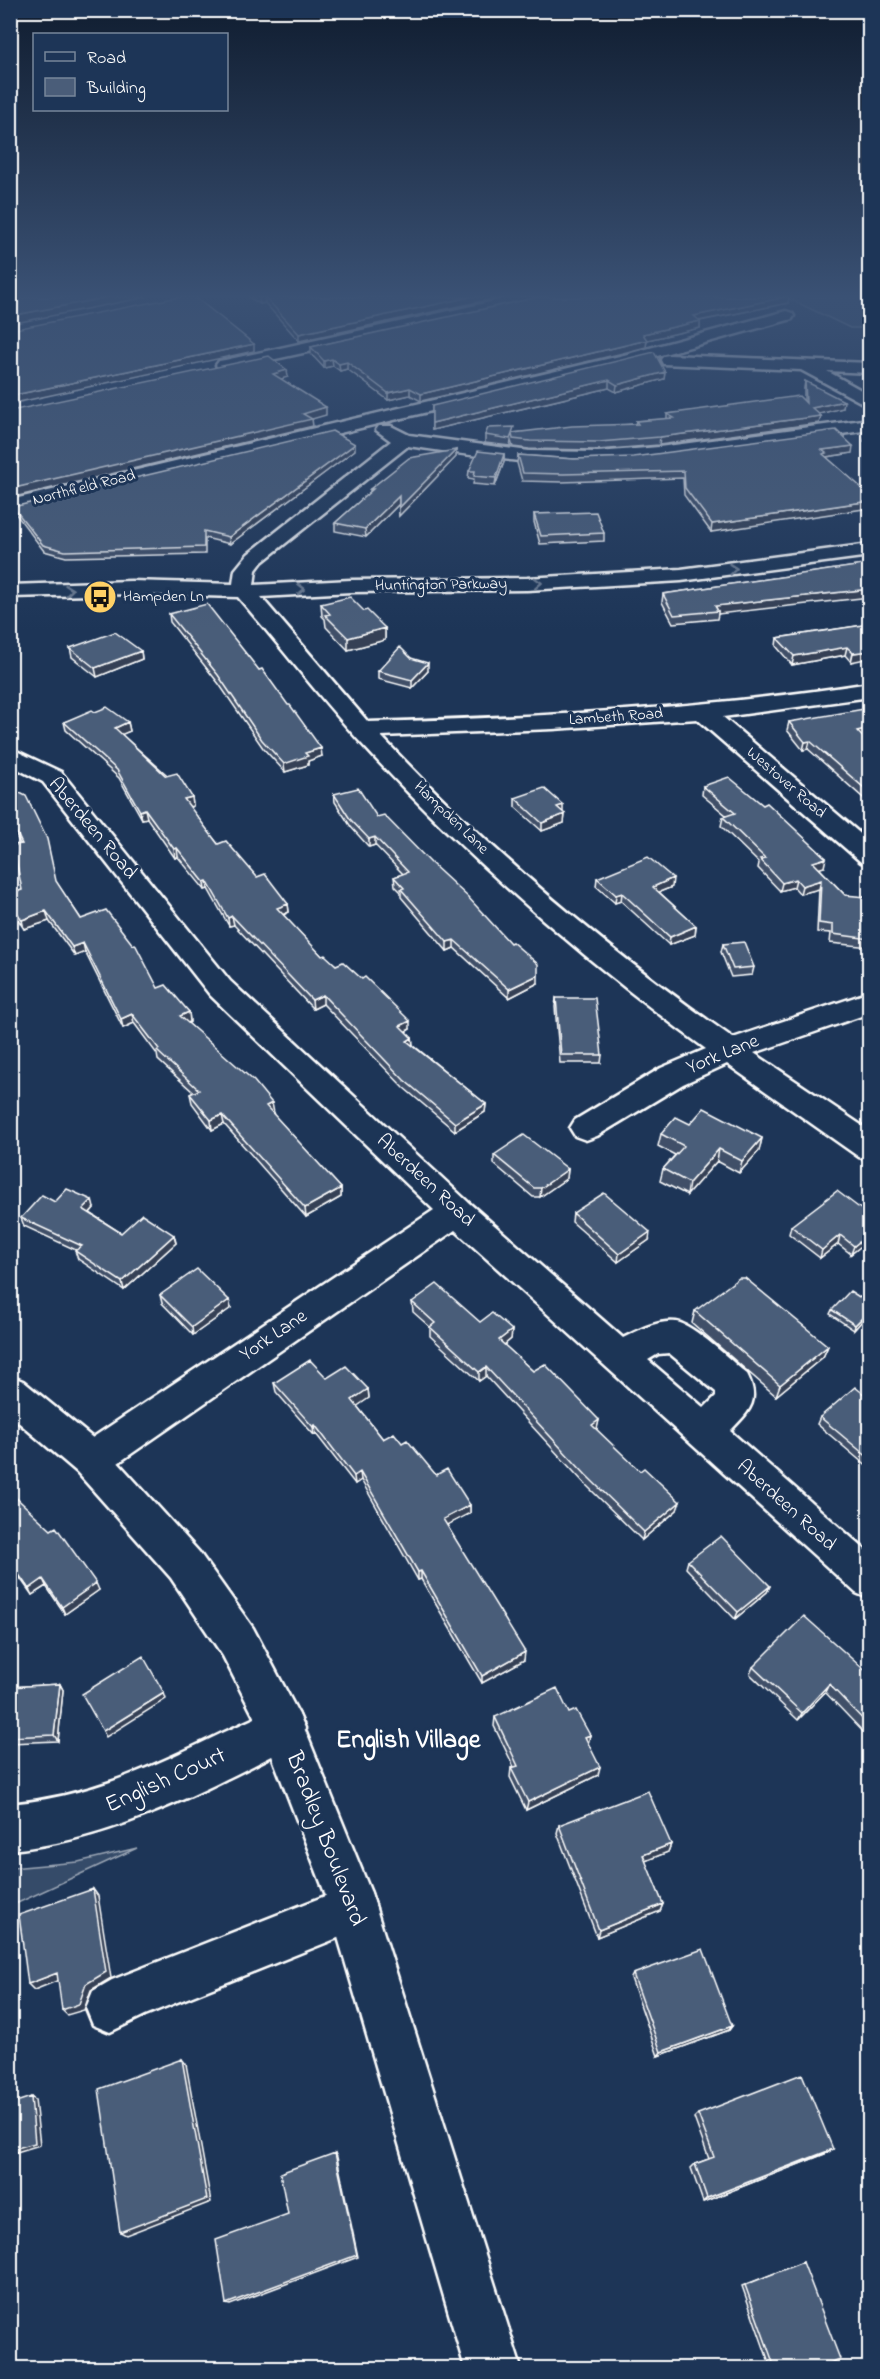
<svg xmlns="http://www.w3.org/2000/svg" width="880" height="2379" viewBox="0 0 880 2379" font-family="'Indie Flower',sans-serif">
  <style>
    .green { fill: #364b69; stroke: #9aa5b4; stroke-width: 1.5 }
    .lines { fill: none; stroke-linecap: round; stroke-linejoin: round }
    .minor-casing { stroke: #fff; stroke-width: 5 }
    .major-casing { stroke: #fff; stroke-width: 5 }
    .minor { fill: #1d3557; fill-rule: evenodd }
    .major { fill: #1d3557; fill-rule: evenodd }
    .wall { fill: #405068; stroke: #fff; stroke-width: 1.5 }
    .shaded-wall { fill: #344155; stroke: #fff; stroke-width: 1.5 }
    .building { fill: #4a5d79; stroke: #fff; stroke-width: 1.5 }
    .oneway { stroke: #6c7c92 }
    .labels { text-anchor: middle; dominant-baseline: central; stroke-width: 6; stroke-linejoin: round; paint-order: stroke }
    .far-street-label { font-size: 16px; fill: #fff; stroke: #1d3557 }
    .far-poi-label { font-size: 16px; fill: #fff; stroke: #1d3557; text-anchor: start }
    .street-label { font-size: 20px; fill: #fff; stroke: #1d3557 }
    .near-street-label { font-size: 24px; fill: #fff; stroke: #1d3557 }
    .near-neighbourhood-label { font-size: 26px; font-weight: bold; fill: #fff; stroke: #1d3557 }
  </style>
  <rect width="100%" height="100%" fill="#1d3557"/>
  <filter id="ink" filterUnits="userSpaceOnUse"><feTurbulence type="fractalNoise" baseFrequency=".0167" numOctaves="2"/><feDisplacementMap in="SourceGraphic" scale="12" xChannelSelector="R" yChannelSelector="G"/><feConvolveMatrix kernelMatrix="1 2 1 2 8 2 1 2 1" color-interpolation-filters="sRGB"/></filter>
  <g filter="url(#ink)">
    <!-- green -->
    <path class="green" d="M786 297H869V328H850Z
      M137 1848 11 1906V1868L78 1862Z"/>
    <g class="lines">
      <!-- minor casing -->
      <g class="minor-casing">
        <path id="minor" d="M513 297H545L537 302 225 370 219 369 216 365 219 361 225 360Z
          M786 311 792 313 794 316 792 319 628 364 10 512V500L624 355Z
          M669 355 870 363V373L827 371 870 395V407L801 370 663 364 661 360 663 356Z
          M870 419V430C780 442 688 460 598 464 534 466 471 455 408 446L262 562 256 570 254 585 351 580 527 578 681 569 870 544V556L681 581 527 590 351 592 261 597 368 722C536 717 703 709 870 683V697L723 717 870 842V864L861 862 697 719 553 729 381 736C487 849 606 949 733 1038L870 992V1013L754 1053 870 1131V1160L859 1157 727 1064 683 1084 597 1136 586 1140 575 1136 570 1128 575 1120 661 1068 706 1049C586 962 475 865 374 757 326 706 284 650 238 597L131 594 10 597V585L131 581 233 584 235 570 248 554 391 441 376 430 379 426H391L409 435 529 451 598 452 659 447Z
          M10 748 61 772 230 981 469 1203 623 1338C639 1330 658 1320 676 1322 693 1324 732 1362 747 1374 761 1402 749 1411 730 1431L870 1554V1599L856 1593 455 1230 105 1472 91 1477 77 1472 72 1460 77 1448 434 1210 210 995 43 782 10 765ZM669 1353 716 1392V1396L704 1408 648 1360 658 1354Z
          M283 1706 298 1713 305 1728 298 1743C206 1789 115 1840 10 1850V1804C119 1794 186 1746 283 1706Z
          M353 1885 370 1891 376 1908 370 1925 145 2015 110 2032 93 2025 86 2008 93 1991 112 1980Z"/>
      </g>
      <!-- major casing -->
      <g class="major-casing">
        <path id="major" d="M10 1376 23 1381 105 1448 199 1552 253 1628 298 1713 371 1893 521 2368H465L325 1893 266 1740 223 1656 171 1578 77 1472 10 1415Z"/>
      </g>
      <!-- minor -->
      <use href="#minor" class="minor"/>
      <!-- major -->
      <use href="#major" class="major"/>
    </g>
    <!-- wall -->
    <path class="wall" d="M248 297H501L299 341 265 303 260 304Z
      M789 297 788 303 700 321V328L647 340 646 347 421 401 410 395 388 400 347 369 340 371 333 366 324 368 311 354V347L538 298Z
      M665 372 664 379 616 392 609 388 432 430V406Z
      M805 381 843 408 818 414 821 416 819 423 659 445 598 450 529 449 513 447 511 441 510 446 485 443V435L635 424 636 421 667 419V414L804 402V388Z
      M870 426V444L864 441 866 433Z
      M355 450 230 544 205 538V554L66 557 44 551 15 513 13 507Z
      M456 450V457L399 516V504L366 537 335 531V523L370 492V489Z
      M852 453 826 457 711 532 684 495 683 478 562 482 522 481 517 463 518 455 574 459Z
      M504 454V462L495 486 473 484 474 479 468 478 469 471Z
      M534 514 604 533V541L540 544 534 522Z
      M870 564 718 614 717 619 673 623 662 602 663 594Z
      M321 604 364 611 385 628V640L348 650 326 627 325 619 322 616Z
      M169 614 322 756 308 761V765L285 772 263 748 219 684 170 622Z
      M870 624 851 662 845 655 792 665 776 646 777 638Z
      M70 648 141 651 142 659 97 677 72 657Z
      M411 658 428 671 412 688 378 679V671Z
      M95 712 128 722 130 731 121 734 192 797 193 806 189 807 218 844 288 904 289 912 283 915 322 956 336 965 410 1029 406 1032 412 1038 413 1045 486 1104 485 1112 455 1131 404 1088 323 1004 313 1009 234 925 229 926 208 889 205 890 178 857 175 858 147 818 142 819 119 778 66 730 64 722Z
      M870 714V736L863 738 870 745V804L808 749 803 750 787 730 789 722Z
      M703 786 824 867 819 868 845 895 866 905H870V947L830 943 831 933 817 932 819 889 800 894 794 887 780 891 758 868 759 863 721 826 723 817 727 816 702 795Z
      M10 788 56 882 81 919 158 988 189 1012 190 1022 188 1023 274 1113H272L341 1188V1197L306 1217 224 1124 212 1130 192 1103 190 1094 193 1092 158 1060 157 1054 134 1023 123 1028 85 952 75 956 49 921 24 929 10 907V894L22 890 20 844 10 823Z
      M334 794 377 817 538 983 509 998 454 948 447 951 401 897V892L395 886 394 877 403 874 375 845 369 847 351 827 335 802Z
      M515 798 565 814 564 823 542 831 515 807Z
      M597 878 672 887 659 892 696 926 695 935 669 945 621 901 615 903 596 886Z
      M723 944 754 967 752 975 731 977 721 952Z
      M556 998 602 1055 601 1063H560L555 1007Z
      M690 1124 762 1138 759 1151 739 1173 717 1161 687 1195 660 1181 663 1169 675 1155 658 1146 661 1134Z
      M494 1155 568 1169 567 1178 540 1197H533L494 1164Z
      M55 1202 94 1208 90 1213 121 1233 174 1235 176 1243 124 1290 78 1259 75 1251 76 1250 24 1226 21 1218Z
      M573 1213 649 1240 618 1262 572 1222Z
      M870 1216V1239L851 1254 838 1244 820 1258 789 1234 791 1226Z
      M160 1295 231 1308 193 1335 162 1303Z
      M412 1302 480 1322 512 1330 511 1339 504 1345 533 1371 599 1420 596 1430 677 1510 642 1540 585 1484 486 1376 479 1381 430 1336V1327L413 1312Z
      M870 1304V1312L854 1330 830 1314 832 1310Z
      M695 1311 828 1346 823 1357 776 1396 692 1323Z
      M327 1378 368 1389 369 1398 357 1406 383 1439 402 1443 436 1475 470 1505V1513L447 1525 524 1660 482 1683 421 1579 418 1580 361 1480 355 1484 316 1434 314 1435 276 1392 274 1383Z
      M870 1399V1469L817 1424 820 1417Z
      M10 1492 99 1590 65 1614 46 1586 32 1595 10 1564Z
      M688 1561 770 1586 767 1592 735 1619 686 1568Z
      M753 1667 870 1675V1739L825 1692 798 1720 750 1674Z
      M60 1684 63 1690 58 1741 10 1743V1687Z
      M569 1713 590 1735 588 1743 598 1775 526 1810 510 1777 511 1768 514 1767 494 1726 495 1717Z
      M559 1825 671 1844 668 1852 645 1861 663 1904 660 1911 597 1937 557 1833Z
      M633 1974 732 2026 729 2030 658 2056 631 1978Z
      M698 2114 833 2149 827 2153 703 2202 691 2168 695 2164 709 2159 694 2118Z
      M803 2262 818 2368H771L742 2286Z"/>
    <!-- shaded-wall -->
    <path class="shaded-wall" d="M110 297H147L10 324V316Z
      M264 297 265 303 260 304 259 298Z
      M470 297H501L299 341V334Z
      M786 297H789L788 303 693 322 694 316Z
      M700 321V328L643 341V334Z
      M647 340 646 347 623 353 421 401V394Z
      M254 344V351L10 404V396Z
      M332 359 333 366 324 368V361Z
      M347 362V369L340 371 339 364Z
      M287 370 288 377 274 381 273 374Z
      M665 372 664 379 616 392 617 385Z
      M609 380V388L432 430V423Z
      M410 388V395L388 400V393Z
      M844 401 843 408 811 416 812 408Z
      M326 407V415L312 419 313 426 10 498V489Z
      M821 416 819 423 659 445 660 437Z
      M355 444V450L230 544 229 537Z
      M853 446 852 453 826 457 825 461 822 450Z
      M456 450V457L399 516V508Z
      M504 454V462L495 486 496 478Z
      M399 496V504L366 537 365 529Z
      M870 501V508L711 532 712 524Z
      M870 589V597L718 614V611L715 606Z
      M385 628V640L348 650V638Z
      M847 647 845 655 792 665 794 656Z
      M141 651 142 659 97 677 95 668Z
      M870 651V658L851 662 853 653Z
      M428 663V671L412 688V680Z
      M128 722 130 731 116 737 115 728Z
      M870 728V736L855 739 857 731Z
      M810 741 808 749 803 750 805 742Z
      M321 748 322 756 308 761V765L285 772 284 764 305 753Z
      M192 797 193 806 185 808 184 799Z
      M563 805V813L557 807Z
      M145 809 147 818 142 819 140 811Z
      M565 814 564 823 542 831V823Z
      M375 837V845L369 847V839Z
      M177 848 178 857 175 858 174 849Z
      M826 858 824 867 811 871 813 862Z
      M673 878 672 887 652 895 653 887Z
      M796 879 794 887 780 891 782 883Z
      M821 880 819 889 800 894 802 886Z
      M207 881 208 889 205 890 204 882Z
      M622 893 621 901 615 903 616 895Z
      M288 904 289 912 277 917V908Z
      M46 911 49 921 24 929 22 920Z
      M232 916 234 925 229 926 228 918Z
      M696 926 695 935 669 945 670 937Z
      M454 940V948L447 951V942Z
      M83 943 85 952 75 956 72 947Z
      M538 975V983L509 998V989Z
      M323 995V1004L313 1009 312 1000Z
      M189 1012 190 1022 182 1025 180 1016Z
      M132 1014 134 1023 123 1028 121 1019Z
      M410 1021V1029L400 1034V1026Z
      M412 1038 413 1046 407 1041Z
      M272 1103 274 1113 267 1116 266 1106Z
      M486 1104 485 1112 455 1131V1123Z
      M222 1115 224 1124 212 1130 211 1120Z
      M762 1138 759 1151 739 1173 742 1161Z
      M719 1149 717 1161 687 1195 689 1183Z
      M568 1169 567 1178 540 1197 541 1188Z
      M341 1188V1197L306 1217 305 1208Z
      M92 1200 94 1208 86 1217 83 1209Z
      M650 1232 649 1240 618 1262 619 1254Z
      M870 1233V1239L851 1254 854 1246Z
      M174 1235 176 1243 124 1290 122 1282Z
      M840 1235 838 1244 820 1258 822 1250Z
      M229 1300 231 1308 193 1335 192 1327Z
      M870 1310V1312L854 1330 855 1325Z
      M512 1330 511 1339 498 1350 499 1340Z
      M828 1346 823 1357 776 1396 780 1385Z
      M486 1367V1376L479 1381V1372Z
      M368 1389 369 1398 353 1409 352 1400Z
      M599 1420 597 1429 590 1434 592 1425Z
      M315 1425 316 1434 314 1435 313 1427Z
      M360 1472 361 1480 355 1484 354 1476Z
      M680 1502 677 1510 642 1540 644 1532Z
      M470 1505V1513L443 1527V1519Z
      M421 1571V1579L418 1580V1572Z
      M43 1579 46 1586 32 1595 29 1589Z
      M96 1583 99 1590 65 1614 62 1607Z
      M770 1586 767 1592 735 1619 738 1612Z
      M525 1652 524 1660 482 1683V1676Z
      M60 1684 63 1690 58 1741 54 1735Z
      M829 1684 825 1692 798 1720 802 1713Z
      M164 1693 166 1699 106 1737 103 1731Z
      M590 1735 588 1744 585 1737Z
      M600 1767 598 1775 526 1810 528 1802Z
      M671 1844 668 1852 640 1863 643 1855Z
      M93 1889 98 1896 111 1978 91 1990 84 2010 67 2015 62 2010 86 1984Z
      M663 1904 660 1911 597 1937 599 1930Z
      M57 1973 62 1979 34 1990 28 1984Z
      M732 2026 729 2030 658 2056 661 2052Z
      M182 2059 186 2064 211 2202 126 2235 120 2232Z
      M31 2097 35 2100 40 2145 10 2154V2150Z
      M833 2149 827 2153 703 2202 707 2198Z
      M335 2153 337 2157 358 2257 230 2305 226 2304Z"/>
    <!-- building -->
    <path class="building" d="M30 297H110L10 316V301Z
      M179 297H195L254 344 10 396V330Z
      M265 297H470L299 334Z
      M538 297H786L694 316 700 321 643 334 647 340 421 394 410 388 388 393 347 362 339 364 332 359 324 361 311 347Z
      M654 352 665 372 617 385 609 380 432 423V406Z
      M269 356 287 370 273 374 326 407 303 414 312 419 10 489V411Z
      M805 381 844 401 812 408 821 416 660 437 599 442 530 441 513 439 512 434 510 439 485 435 488 428 514 427 512 433 572 426 638 424 636 421 674 418 667 414 799 396 806 403Z
      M870 426V435L866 433Z
      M836 430 853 446 822 450 826 453 823 454 870 495V501L712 524 685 488 684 471 563 474 523 473 518 455 574 459 633 457Z
      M332 431 355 444 229 537 204 531V547L65 551 43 545 13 507Z
      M456 450 399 508V496L365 529 335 523 373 489H370L409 458Z
      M478 451 504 454 496 478 474 476 475 471H469Z
      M596 512 604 533 541 536 534 514Z
      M870 564V589L715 606 718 611 674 615 663 594Z
      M350 597 364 611 367 610 385 628 348 638 325 615 330 614 321 604Z
      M207 604 259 670 262 669 288 705H290L321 748 305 753 308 756 284 764 262 740 218 675 169 614Z
      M870 624V651L853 653 847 647 794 656 777 638Z
      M115 632 141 651 95 668 70 648Z
      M400 647 411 658 428 663 412 680 378 671Z
      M107 707 128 722 115 728 166 776 177 773 192 797 184 799 218 844 226 841 257 877 265 874 288 904 277 908 322 956 325 955 336 965 343 962 362 979 365 977 410 1021 400 1026 412 1038 407 1041 486 1104 455 1123 404 1080 323 995 312 1000 232 916 228 918 207 881 204 882 177 848 174 849 145 809 140 811 117 770 64 722 92 710 95 712Z
      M864 709 870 714V728L857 731 870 745V793L810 741 805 742 789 722Z
      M729 777 763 805 767 803 826 858 813 862 845 895 866 897V905H870V939L833 934V925L819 923 821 880 802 886 796 879 782 883 760 859 765 858 723 817 735 813 703 786Z
      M10 788 26 796 47 839 56 881 81 919 106 910 133 945 135 944 158 988 166 985 189 1012 180 1016 254 1081 272 1103 266 1106 341 1188 305 1208 222 1115 211 1120 190 1094 199 1090 157 1051 159 1049 132 1014 121 1019 83 943 72 947 46 911 22 920 10 902V894L22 890 13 845 22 844 10 819Z
      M358 788 377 817 384 815 431 863 468 897 510 943 512 942 538 964V975L509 989 454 940 447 942 401 889 404 888 394 877 408 872 375 837 369 839 350 819 334 794Z
      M544 788 563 805 557 807 565 814 542 823 515 798Z
      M648 857 673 878 653 887 696 926 670 937 622 893 616 895 597 878Z
      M744 942 754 967 733 969 723 944Z
      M556 998H595L602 1055H561Z
      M704 1108 762 1138 742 1161 719 1149 689 1183 663 1169 684 1146 661 1134 676 1117 690 1124Z
      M524 1135 568 1169 541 1188H534L494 1155Z
      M67 1189 92 1200 83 1209 121 1233 142 1214 174 1235 122 1282 75 1251 82 1246 21 1218 42 1195 55 1202Z
      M837 1191 870 1216V1233L854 1246 840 1235 822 1250 791 1226Z
      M604 1193 650 1232 619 1254 573 1213Z
      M197 1269 229 1300 192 1327 160 1295Z
      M739 1278H745L828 1346 780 1385 695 1311Z
      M437 1284 480 1322 492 1313 512 1330 499 1340 533 1371 545 1364 599 1420 592 1425 640 1471 644 1468 680 1502 644 1532 586 1475 486 1367 479 1372 430 1327 435 1323 412 1302Z
      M850 1291 870 1304V1310L855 1325 832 1310Z
      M310 1360 327 1378 346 1366 368 1389 352 1400 383 1439 394 1433 402 1443 407 1440 436 1475 447 1469 470 1505 443 1519 525 1652 482 1676 421 1571 418 1572 360 1472 354 1476 315 1425 313 1427 274 1383Z
      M855 1387 870 1399V1459L820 1417Z
      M10 1492 51 1530 56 1527 96 1583 62 1607 43 1579 29 1589 10 1562Z
      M721 1536 770 1586 738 1612 688 1561Z
      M804 1616 870 1675V1727L829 1684 802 1713 753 1667Z
      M143 1656 164 1693 103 1731 82 1694Z
      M60 1684 54 1735 10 1737V1687Z
      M557 1688 569 1713 576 1710 590 1735 585 1737 600 1767 528 1802 511 1768 518 1766 495 1717Z
      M648 1791 671 1844 643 1855 663 1904 599 1930 559 1825Z
      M93 1889 106 1972 86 1984 79 2004 62 2010 57 1973 28 1984 19 1915Z
      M703 1949 732 2026 661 2052 633 1974Z
      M182 2059 207 2199 120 2232 99 2089Z
      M802 2074 833 2149 707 2198 695 2164 714 2157 698 2114Z
      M31 2097 35 2143 10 2150V2104Z
      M335 2153 357 2255 226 2304 216 2240 288 2214 280 2173Z
      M803 2262 840 2359 818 2368H775L745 2285Z"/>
    <!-- one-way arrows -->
    <defs><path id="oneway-chevron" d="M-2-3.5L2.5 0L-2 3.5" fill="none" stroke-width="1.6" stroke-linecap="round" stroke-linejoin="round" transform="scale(1.5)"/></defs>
    <g class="oneway">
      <use href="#oneway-chevron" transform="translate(733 569) rotate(-6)"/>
      <use href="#oneway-chevron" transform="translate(538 583) rotate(-2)"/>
      <use href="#oneway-chevron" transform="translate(301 589)"/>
      <use href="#oneway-chevron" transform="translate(69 590) rotate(-6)"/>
    </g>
  </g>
  <!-- sky -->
  <linearGradient id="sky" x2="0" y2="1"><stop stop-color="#101d30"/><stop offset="0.47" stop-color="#3a5174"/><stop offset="1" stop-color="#3a5174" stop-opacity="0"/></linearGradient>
  <rect width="880" height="630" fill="url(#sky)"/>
  <!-- icons -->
  <defs>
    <g id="bus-disc" transform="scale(1.725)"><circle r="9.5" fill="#ffd166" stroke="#1d3557"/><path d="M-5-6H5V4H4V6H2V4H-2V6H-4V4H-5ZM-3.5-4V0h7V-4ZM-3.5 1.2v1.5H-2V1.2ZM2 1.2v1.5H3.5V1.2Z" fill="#111"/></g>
  </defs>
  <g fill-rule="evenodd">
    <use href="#bus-disc" x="100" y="597"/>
  </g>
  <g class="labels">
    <!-- far-street labels -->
    <g class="far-street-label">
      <text transform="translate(84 488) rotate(-14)">Northfield Road</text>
      <text transform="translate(441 585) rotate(-1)">Huntington Parkway</text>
      <text transform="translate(616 717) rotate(-4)">Lambeth Road</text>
      <text transform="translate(786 783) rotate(41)">Westover Road</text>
      <text transform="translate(451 818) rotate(44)">Hampden Lane</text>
    </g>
    <!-- far-poi labels -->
    <g class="far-poi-label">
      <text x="123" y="597">Hampden Ln</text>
    </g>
    <!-- street labels -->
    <g class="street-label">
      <text transform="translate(92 829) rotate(50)">Aberdeen Road</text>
      <text transform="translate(723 1055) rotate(-22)">York Lane</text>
      <text transform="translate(425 1181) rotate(43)">Aberdeen Road</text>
      <text transform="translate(274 1336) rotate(-34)">York Lane</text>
      <text transform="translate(786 1506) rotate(42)">Aberdeen Road</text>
    </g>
    <!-- near-street labels -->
    <g class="near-street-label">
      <text transform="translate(166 1781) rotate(-24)">English Court</text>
      <text transform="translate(325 1839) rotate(69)">Bradley Boulevard</text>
    </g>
    <!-- near-neighbourhood labels -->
    <g class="near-neighbourhood-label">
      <text x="408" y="1741">English Village</text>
    </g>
  </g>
  <!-- margin -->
  <rect width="880" height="2379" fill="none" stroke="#1d3557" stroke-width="36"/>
  <rect x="18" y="18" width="844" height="2343" fill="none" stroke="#fff" stroke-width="2" filter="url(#ink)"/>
  <!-- legend -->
  <rect x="33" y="33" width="195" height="78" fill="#1d3557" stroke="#77869a" stroke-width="1.5"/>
  <rect x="45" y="52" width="30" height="9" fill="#1d3557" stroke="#77869a" stroke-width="1.5"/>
  <text x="87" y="63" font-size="18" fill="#ffffff">Road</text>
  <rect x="45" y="78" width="30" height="18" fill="#4a5d79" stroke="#77869a" stroke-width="1.5"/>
  <text x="87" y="93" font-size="18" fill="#ffffff">Building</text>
</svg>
